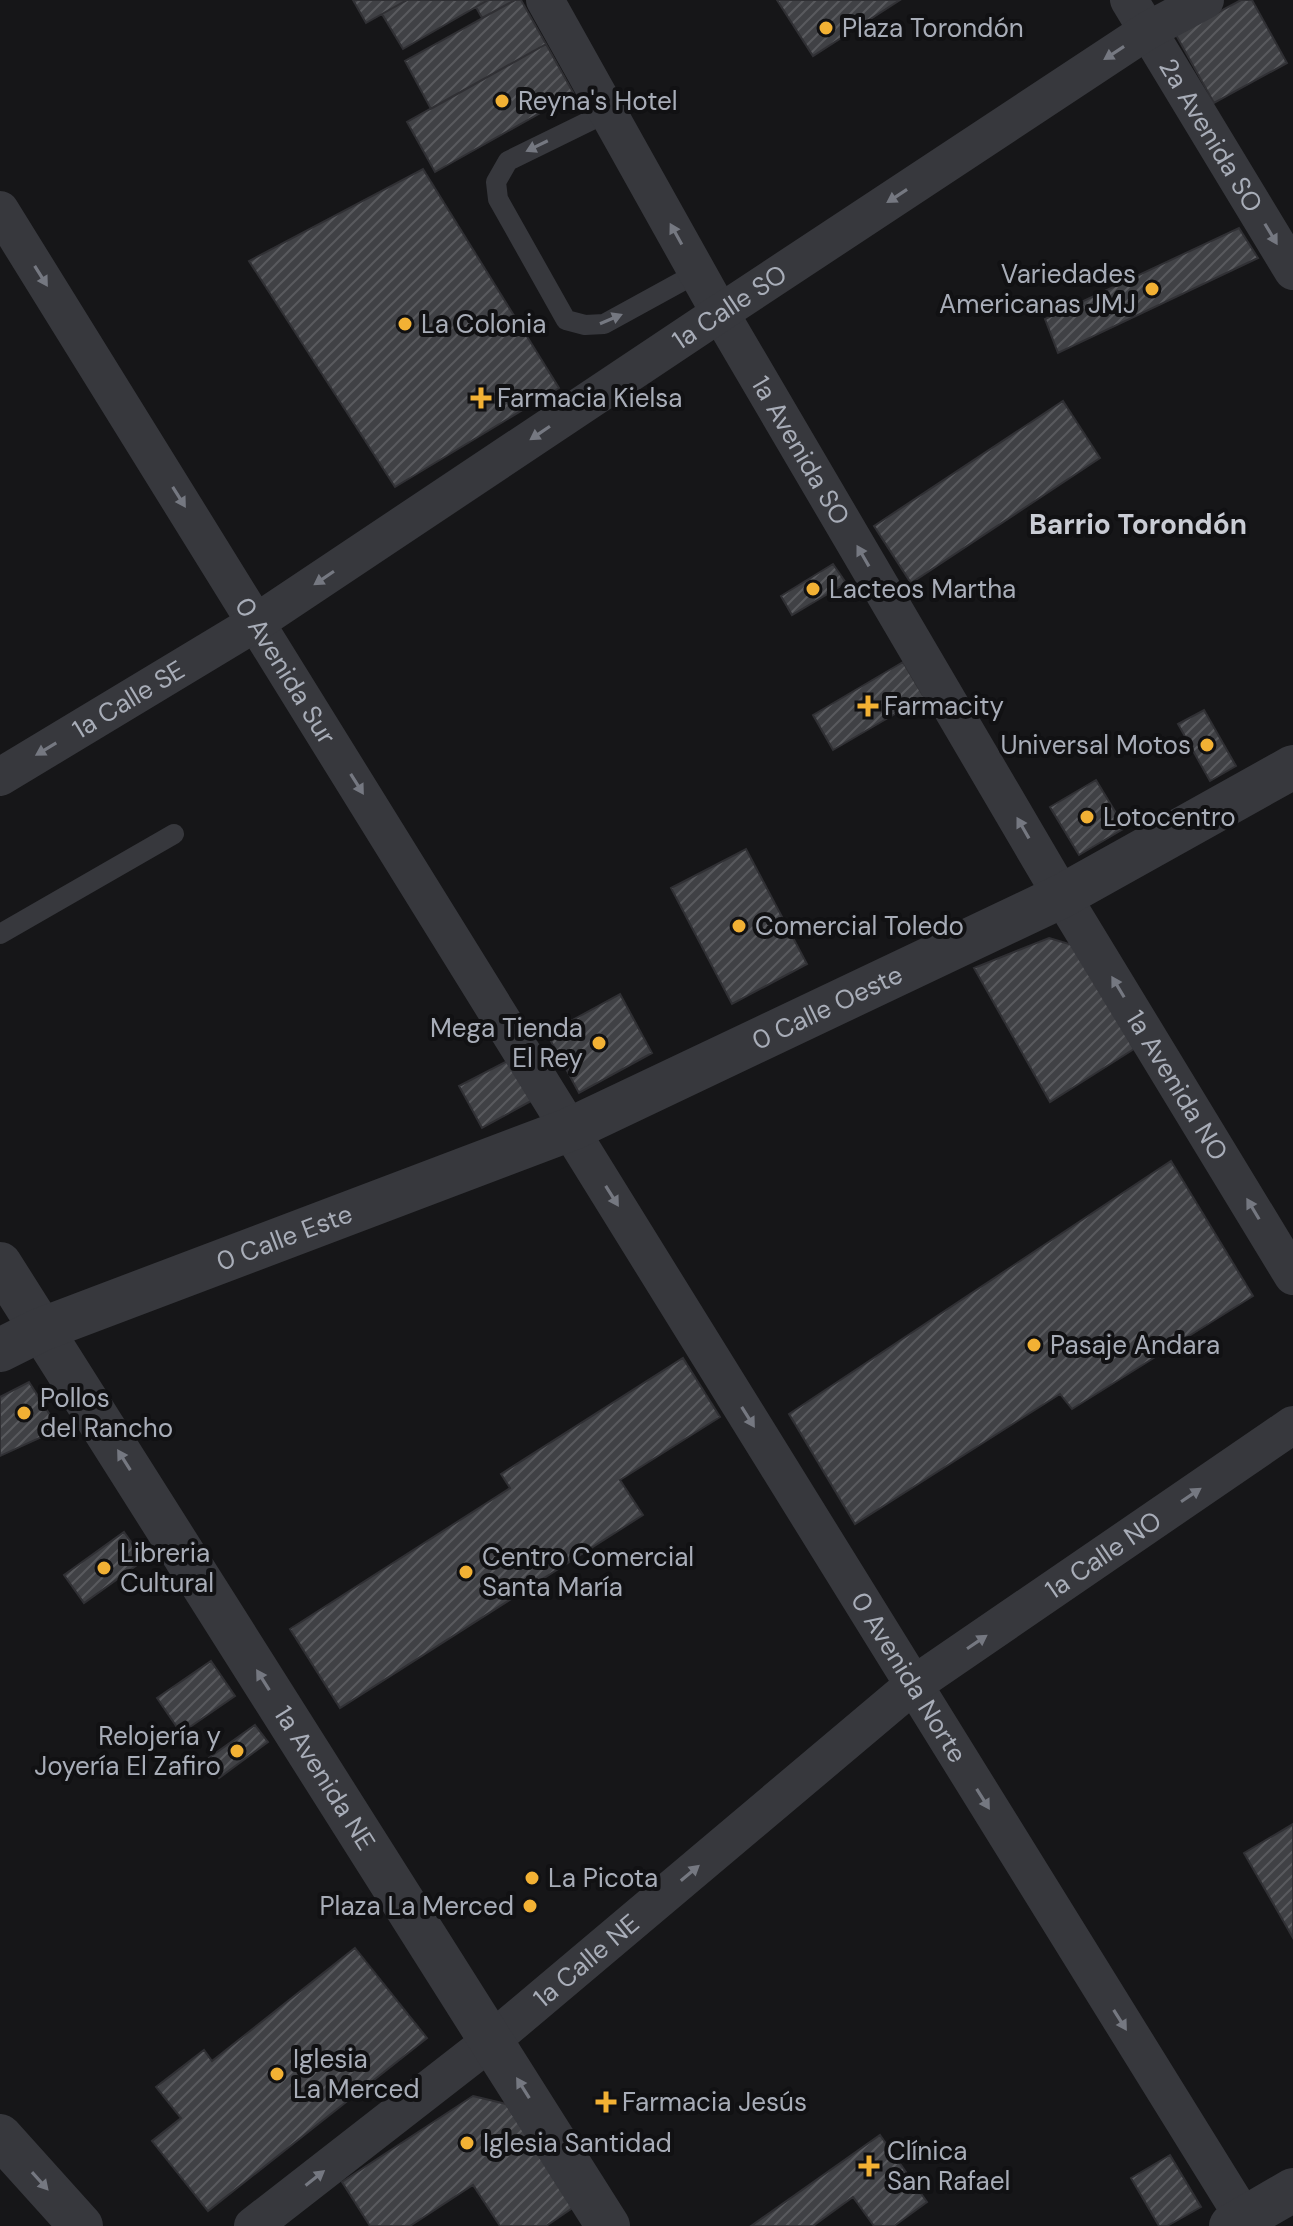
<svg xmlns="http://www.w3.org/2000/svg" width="1293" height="2226" viewBox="0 0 1293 2226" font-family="'DM Sans',sans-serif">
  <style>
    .building { fill: url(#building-hatch); stroke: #303034; stroke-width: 2 }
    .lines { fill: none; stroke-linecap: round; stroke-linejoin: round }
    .service { stroke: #37383d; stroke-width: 20 }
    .minor { stroke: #37383d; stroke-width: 38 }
    .tertiary { stroke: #37383d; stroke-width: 44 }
    .oneway { fill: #757881 }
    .poi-dot { fill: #f2b134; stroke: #111113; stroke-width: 3 }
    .labels { text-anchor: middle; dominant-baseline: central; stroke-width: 8; stroke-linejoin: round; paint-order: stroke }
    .poi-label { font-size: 26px; fill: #a8adb8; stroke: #111113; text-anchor: start }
    .street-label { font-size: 26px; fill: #a8adb8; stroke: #111113 }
    .neighbourhood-label { font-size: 28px; font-weight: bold; fill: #c9ccd4; stroke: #111113 }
  </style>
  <defs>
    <pattern id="building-hatch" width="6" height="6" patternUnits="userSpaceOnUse" patternTransform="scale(2)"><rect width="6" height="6" fill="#404145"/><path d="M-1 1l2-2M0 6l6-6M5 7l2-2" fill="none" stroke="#595a5e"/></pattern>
  </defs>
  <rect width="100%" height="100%" fill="#161618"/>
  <!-- building -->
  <path class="building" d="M353 0H407L366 23Z
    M407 0H488L403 49 382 14Z
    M488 0H515L482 18 476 7Z
    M515 0H521L546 44 431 109 405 61Z
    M777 0H900L813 56Z
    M1241 0H1252L1287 63 1214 103 1176 35Z
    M546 44 574 94 435 172 407 122Z
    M423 169 559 388 395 487 249 261Z
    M1239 228 1258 258 1058 353 1045 319Z
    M1063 401 1100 458 911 583 874 526Z
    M833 564 846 583 792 615 781 596Z
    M903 662 924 697 833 750 813 715Z
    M1204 710 1236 766 1210 781 1178 724Z
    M1096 780 1125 828 1079 855 1050 807Z
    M746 849 807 964 732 1004 671 888Z
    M1049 938 1076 946 1134 1049 1050 1102 974 968Z
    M620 994 652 1053 579 1093 547 1034Z
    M509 1060 531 1101 482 1128 459 1086Z
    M1171 1161 1253 1296 1072 1409 1060 1394 855 1524 789 1414Z
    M683 1358 720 1417 620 1480 643 1515 340 1708 290 1629 510 1488 501 1474Z
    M29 1382 59 1429 0 1456V1397Z
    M124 1532 144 1560 84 1603 64 1575Z
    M211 1661 235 1696 181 1733 157 1698Z
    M255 1725 268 1742 219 1778 206 1760Z
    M1293 1824V1938L1244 1853Z
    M355 1948 427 2038 208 2211 152 2141 181 2118 156 2087 204 2050 212 2061Z
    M473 2096 506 2104 574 2207 546 2226H500L473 2185 410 2226H370L342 2182Z
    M880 2135 927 2202 894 2226H874L853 2197 813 2226H751Z
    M1170 2155 1201 2207 1167 2226H1159L1131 2178Z"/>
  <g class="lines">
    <!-- service -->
    <path class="service" d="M608 112 508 161 496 182 498 199 566 320 585 325 604 324 697 273
      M0 934 174 834"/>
    <!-- minor -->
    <g class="minor">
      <path id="s1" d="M545 0 720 313 1062 896 1293 1276"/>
      <path id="s2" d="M1129 0 1293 271"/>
      <path id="s3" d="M0 210 1249 2226"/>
      <path id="s4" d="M0 777 257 622 720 313 1147 31 1205 0"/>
      <path id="s5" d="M253 2226 492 2040 912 1686 1293 1425"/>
    </g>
    <!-- tertiary -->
    <g class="tertiary">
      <path id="s6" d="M0 1264 608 2226"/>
      <path id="s7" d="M0 1350 40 1330 571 1129 1062 896 1293 767"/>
      <path d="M0 2136 81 2226"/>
      <path d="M1231 2226 1293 2190"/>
    </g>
  </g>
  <!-- one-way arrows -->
  <defs><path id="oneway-solid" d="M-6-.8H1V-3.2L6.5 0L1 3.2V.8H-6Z" transform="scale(2)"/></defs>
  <g class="oneway">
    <use href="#oneway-solid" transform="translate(1114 53) rotate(147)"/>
    <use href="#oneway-solid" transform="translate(537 146) rotate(154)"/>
    <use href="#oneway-solid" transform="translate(897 196) rotate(147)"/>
    <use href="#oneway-solid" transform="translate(676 234) rotate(-119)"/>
    <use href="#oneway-solid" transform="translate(1271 234) rotate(59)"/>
    <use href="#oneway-solid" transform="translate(41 276) rotate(58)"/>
    <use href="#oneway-solid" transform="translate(611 319) rotate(-23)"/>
    <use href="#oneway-solid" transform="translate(540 433) rotate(146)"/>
    <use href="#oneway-solid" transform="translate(179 497) rotate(58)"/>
    <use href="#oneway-solid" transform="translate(863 556) rotate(-120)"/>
    <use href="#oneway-solid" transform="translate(324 578) rotate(146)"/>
    <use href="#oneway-solid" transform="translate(46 749) rotate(149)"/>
    <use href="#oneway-solid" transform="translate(357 784) rotate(58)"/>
    <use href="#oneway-solid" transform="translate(1023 828) rotate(-120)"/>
    <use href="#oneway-solid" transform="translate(1118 987) rotate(-121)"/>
    <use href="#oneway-solid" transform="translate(612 1196) rotate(58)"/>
    <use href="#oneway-solid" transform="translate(1253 1209) rotate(-121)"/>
    <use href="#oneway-solid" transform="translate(748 1417) rotate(58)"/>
    <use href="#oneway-solid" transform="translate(124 1460) rotate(-122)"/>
    <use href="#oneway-solid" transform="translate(1191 1495) rotate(-34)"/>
    <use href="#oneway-solid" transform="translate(977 1642) rotate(-34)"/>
    <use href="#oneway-solid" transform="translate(263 1680) rotate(-122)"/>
    <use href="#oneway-solid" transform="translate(983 1799) rotate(58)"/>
    <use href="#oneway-solid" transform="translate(690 1873) rotate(-40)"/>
    <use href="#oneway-solid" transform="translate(1120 2020) rotate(58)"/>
    <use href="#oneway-solid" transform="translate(523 2088) rotate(-122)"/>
    <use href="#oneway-solid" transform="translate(315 2178) rotate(-38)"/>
    <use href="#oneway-solid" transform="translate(40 2181) rotate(48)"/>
  </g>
  <!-- markers -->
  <g class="poi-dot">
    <circle cx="826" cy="28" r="8"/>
    <circle cx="502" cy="101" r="8"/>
    <circle cx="1152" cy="289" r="8"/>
    <circle cx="405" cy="324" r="8"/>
    <path d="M477 386h8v8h8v8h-8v8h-8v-8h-8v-8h8z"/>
    <circle cx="813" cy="589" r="8"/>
    <path d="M864 694h8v8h8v8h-8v8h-8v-8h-8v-8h8z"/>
    <circle cx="1207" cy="745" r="8"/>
    <circle cx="1087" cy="817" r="8"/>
    <circle cx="739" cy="926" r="8"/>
    <circle cx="599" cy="1043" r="8"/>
    <circle cx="1034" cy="1345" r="8"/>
    <circle cx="24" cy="1413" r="8"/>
    <circle cx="104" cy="1568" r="8"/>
    <circle cx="466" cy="1572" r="8"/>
    <circle cx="237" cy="1751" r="8"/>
    <circle cx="532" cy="1878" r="8"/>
    <circle cx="530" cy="1906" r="8"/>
    <circle cx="277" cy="2074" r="8"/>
    <path d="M602 2090h8v8h8v8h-8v8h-8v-8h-8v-8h8z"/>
    <circle cx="467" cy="2143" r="8"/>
    <path d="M865 2154h8v8h8v8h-8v8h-8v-8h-8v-8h8z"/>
  </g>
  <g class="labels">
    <!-- poi labels -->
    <g class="poi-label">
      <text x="842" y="28">Plaza Torondón</text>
      <text x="518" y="101">Reyna's Hotel</text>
      <text x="1136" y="274" text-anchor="end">Variedades<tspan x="1136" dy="30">Americanas JMJ</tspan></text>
      <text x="421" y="324">La Colonia</text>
      <text x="497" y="398">Farmacia Kielsa</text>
      <text x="829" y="589">Lacteos Martha</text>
      <text x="884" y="706">Farmacity</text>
      <text x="1191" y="745" text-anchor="end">Universal Motos</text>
      <text x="1103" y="817">Lotocentro</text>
      <text x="755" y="926">Comercial Toledo</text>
      <text x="583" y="1028" text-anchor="end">Mega Tienda<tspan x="583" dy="30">El Rey</tspan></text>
      <text x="1050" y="1345">Pasaje Andara</text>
      <text x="40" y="1398">Pollos<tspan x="40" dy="30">del Rancho</tspan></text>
      <text x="120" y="1553">Libreria<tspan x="120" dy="30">Cultural</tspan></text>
      <text x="482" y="1557">Centro Comercial<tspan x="482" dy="30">Santa María</tspan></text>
      <text x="221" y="1736" text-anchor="end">Relojería y<tspan x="221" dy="30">Joyería El Zafiro</tspan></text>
      <text x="548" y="1878">La Picota</text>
      <text x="514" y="1906" text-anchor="end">Plaza La Merced</text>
      <text x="293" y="2059">Iglesia<tspan x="293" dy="30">La Merced</tspan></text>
      <text x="622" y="2102">Farmacia Jesús</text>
      <text x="483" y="2143">Iglesia Santidad</text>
      <text x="887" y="2151">Clínica<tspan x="887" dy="30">San Rafael</tspan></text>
    </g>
    <!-- street labels -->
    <g class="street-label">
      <text stroke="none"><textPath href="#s2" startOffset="158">2a Avenida SO</textPath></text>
      <text stroke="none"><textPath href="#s4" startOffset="868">1a Calle SO</textPath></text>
      <text stroke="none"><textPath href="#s1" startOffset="518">1a Avenida SO</textPath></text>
      <text stroke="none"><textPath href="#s3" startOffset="542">0 Avenida Sur</textPath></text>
      <text stroke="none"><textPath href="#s4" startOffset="150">1a Calle SE</textPath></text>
      <text stroke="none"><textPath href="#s7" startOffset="896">0 Calle Oeste</textPath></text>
      <text stroke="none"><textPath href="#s1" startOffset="1256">1a Avenida NO</textPath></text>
      <text stroke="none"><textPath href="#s7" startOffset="306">0 Calle Este</textPath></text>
      <text stroke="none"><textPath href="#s5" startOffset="1084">1a Calle NO</textPath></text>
      <text stroke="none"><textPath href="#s3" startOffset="1726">0 Avenida Norte</textPath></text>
      <text stroke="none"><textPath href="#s6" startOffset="608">1a Avenida NE</textPath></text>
      <text stroke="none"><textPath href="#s5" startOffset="426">1a Calle NE</textPath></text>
    </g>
    <!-- neighbourhood labels -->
    <g class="neighbourhood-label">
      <text x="1138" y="524">Barrio Torondón</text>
    </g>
  </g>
</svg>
